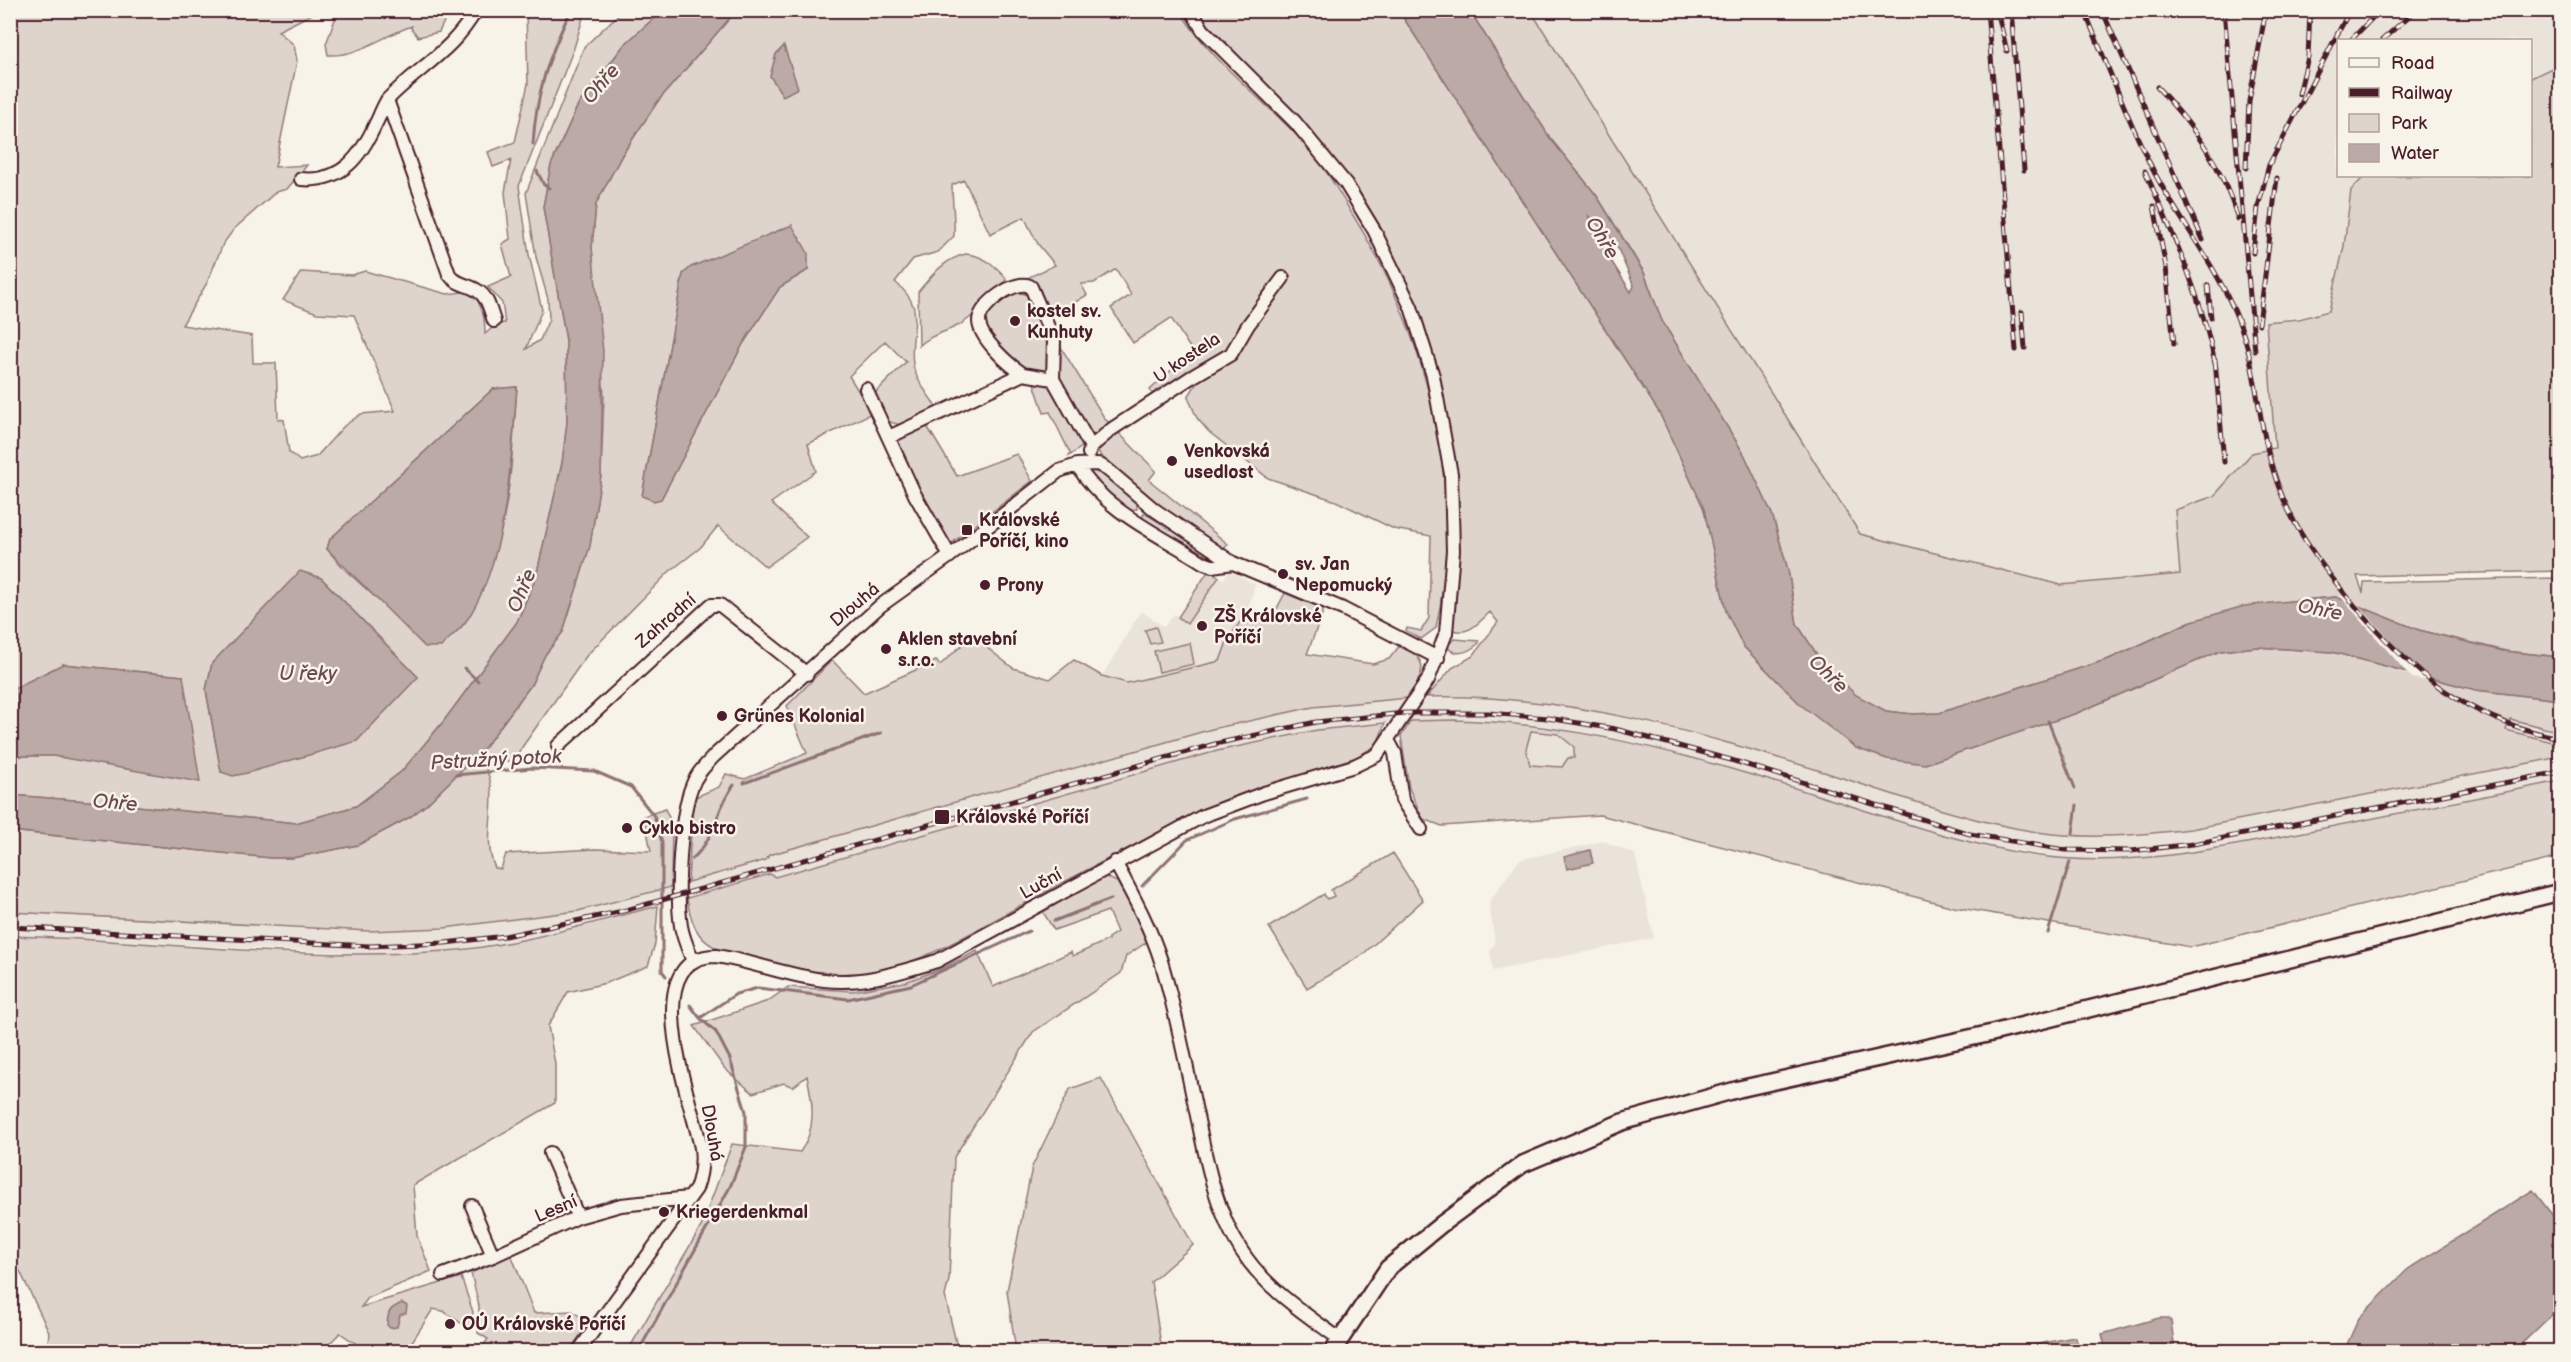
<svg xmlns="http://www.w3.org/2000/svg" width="2571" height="1362" viewBox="0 0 2571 1362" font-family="'Balsamiq Sans',sans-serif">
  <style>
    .built { fill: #eae3da }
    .green { fill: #ded4cc; stroke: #947a7c; stroke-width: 1.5; fill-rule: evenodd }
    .water { fill: #bcaaa7; stroke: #8e7275; stroke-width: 1.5; fill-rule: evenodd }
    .pier { fill: #f7f3e8 }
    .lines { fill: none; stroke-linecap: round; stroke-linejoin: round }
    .stream { stroke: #8e7275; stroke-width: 3 }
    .minor-casing { stroke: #4a1f2b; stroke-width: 16 }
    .major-casing { stroke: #4a1f2b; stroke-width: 20 }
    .minor { stroke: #f7f3e8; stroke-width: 12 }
    .major { stroke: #f7f3e8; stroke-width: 15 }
    .rail-casing { stroke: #4a1f2b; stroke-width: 5 }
    .rail { stroke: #f7f3e8; stroke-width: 3; stroke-dasharray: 9; stroke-linecap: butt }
    .poi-dot { fill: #4a1f2b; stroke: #f7f3e8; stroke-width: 2 }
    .labels { text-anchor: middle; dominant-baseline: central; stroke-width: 5; stroke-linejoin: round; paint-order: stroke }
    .poi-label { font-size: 18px; font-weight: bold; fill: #4a1f2b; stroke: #f7f3e8; text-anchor: start }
    .street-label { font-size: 18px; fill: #4a1f2b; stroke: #f7f3e8 }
    .water-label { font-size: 20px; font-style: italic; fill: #6c4950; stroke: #f7f3e8 }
  </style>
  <rect width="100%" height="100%" fill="#f7f3e8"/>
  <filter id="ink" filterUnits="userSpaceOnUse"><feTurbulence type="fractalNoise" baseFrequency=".0167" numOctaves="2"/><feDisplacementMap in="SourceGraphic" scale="12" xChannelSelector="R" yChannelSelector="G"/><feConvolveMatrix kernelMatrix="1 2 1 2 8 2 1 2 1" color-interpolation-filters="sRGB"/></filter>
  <g filter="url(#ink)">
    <!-- built -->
    <path class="built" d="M1531 11H2560V64L2531 78 2530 40H2338V176H2365L2351 190 2344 246 2329 312 2266 322 2275 449 2252 453 2214 496 2175 510 2180 574 2061 585 1861 536Z
      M1229 571 1255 584 1247 613 1228 639 1220 661 1127 683 1102 676 1141 611 1164 627 1174 614 1187 623 1218 577 1224 579Z
      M1489 697 1550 703 1618 714 1735 745 1974 819 2066 835 2130 836 2191 829 2560 757V781L2194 852 2131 859 2064 858 1968 842 1728 768 1613 737 1547 726 1488 721H1405L1317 730 1217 751 775 878 770 874 506 944 446 951 369 954 11 936V912L369 931 444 928 578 911 766 860 769 855 1155 743 1272 714 1360 701Z
      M2510 719 2560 732V744L2506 730Z
      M1531 731 1558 734 1575 747 1574 758H1568L1562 767 1530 765 1526 749Z
      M1603 841 1635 854 1654 938 1493 971 1490 951 1495 943 1489 902 1519 860Z"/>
    <!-- green -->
    <path class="green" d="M11 11H318L278 31 294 45 297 61 275 167 307 165 287 189 276 192 234 229 223 244 207 283 182 325 252 336 253 363H276L278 419 284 420 289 452 300 461 317 456 344 426 361 414 395 411 354 315 317 313 283 300 301 272 352 275 365 271 447 294 471 291C482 305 485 316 485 334L497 324 505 323 502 303 488 287 511 277 502 244 510 239 505 192 511 160 493 167 488 152 515 142 528 84 526 11H585L574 48 519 186 529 255 542 310 526 349 540 340 549 319 548 299 536 257 526 193 584 47 622 11H662L624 45 578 105 551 165 543 207 566 340 567 423 562 463 536 577 517 622 443 722 402 771 356 806 296 823 100 802 11 795V756H53L106 763 183 676 63 664 11 690ZM517 387C513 437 512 490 499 539 491 567 479 594 466 620L383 604 344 569 327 549 330 539 493 389ZM300 572 321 578 418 677 221 772 206 690 212 663Z
      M338 11V10L449 11 439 32 418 37 411 28 412 26C384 35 358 57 328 55L326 44Z
      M736 11H1180C1214 66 1271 104 1313 153 1326 169 1337 189 1348 207 1425 328 1467 484 1436 628L1421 639 1406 631 1407 628 1421 631 1429 618 1431 536 1394 529 1336 501 1268 478 1209 432 1197 418 1188 397 1198 381V368L1154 397 1150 390 1192 351 1171 318 1133 343 1111 308 1131 295 1116 269 1094 283 1081 284 1087 295 1051 317 1062 349 1105 419 1113 426 1092 440 1056 378V345L1027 278 1055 265 1038 244 1024 217 990 234 964 180 952 185C952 203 955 218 954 236L938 252 913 259 895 282C929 310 908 328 913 364 915 380 930 396 938 410L904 426 886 421 875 393 906 362 885 341 849 376 872 413 808 444 816 471 771 503 807 537 766 567 718 526 700 548 669 572 587 655 513 760 485 767C502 799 480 836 495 868L501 869 506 854 595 849 651 851 644 816 665 809 672 824 671 887 578 911 444 928 369 931 11 912 10 831 271 858H292L358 845 410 817 427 804 485 747 531 685 545 655 563 632 590 545 601 475 604 396 592 248 596 204 622 155 658 101ZM808 270 780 287 743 344 661 499 642 496 683 274Z
      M1198 11H1399L1659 412 1704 509 1726 611 1743 646 1801 705 1925 764 2077 713 2220 651 2257 647 2332 652 2476 690 2560 700V732L2510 719 2506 730 2560 744V757L2191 829C2140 835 2088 840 2037 832 1965 821 1896 795 1827 773 1696 732 1566 693 1427 697L1452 668 1473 656 1498 622 1490 612C1478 623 1468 637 1451 629L1457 475 1439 378 1421 317 1394 257 1373 220 1216 38Z
      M1470 11H1531L1860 534 2061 585 2180 574 2175 510 2214 496 2252 453 2275 448 2266 322 2299 319 2329 311 2344 246 2351 190 2365 176H2530L2531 78 2560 64V571L2357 576 2363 593 2364 582 2560 578V657L2506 651 2419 630 2336 597 2290 601 2189 622 2109 659 1939 713 1911 714 1886 711 1853 696 1821 661 1797 624 1788 570 1772 514 1744 454 1662 321 1644 272 1597 196 1550 138Z
      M966 254C982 255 996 266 1006 278 1002 293 975 315 961 324 947 332 931 334 919 346L918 292C932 275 944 259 966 254Z
      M1013 291 1028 295C1046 318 1050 345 1048 374L1022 369 984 330V313Z
      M1032 377 1048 384 1081 439 1083 446 1069 456 1070 453 1050 412 1044 413Z
      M927 426 957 476 1017 454 1032 481 948 546 918 492 896 441Z
      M1117 431 1156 471 1149 480 1228 544 1223 550 1166 513 1100 455 1097 447Z
      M1089 470C1108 474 1123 489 1137 503V509L1129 510 1093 480Z
      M1144 513 1220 559V562L1202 557 1145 521 1142 518Z
      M1209 570 1219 577 1187 624 1178 617Z
      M1285 593 1324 609 1307 654 1373 664 1389 659 1401 644C1431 662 1424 671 1408 698L1313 707 1212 729 769 855 766 860 688 882 693 798 719 787 726 774 745 779 807 753 787 706 832 660 864 693 936 661 940 665 972 636 1013 668 1050 679 1074 660 1102 676 1127 683 1220 661 1228 639 1243 618 1270 622Z
      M1156 627 1161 642 1150 644 1145 630Z
      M1454 639 1479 641V643C1470 651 1459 657 1449 649L1448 645Z
      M1190 643 1194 664 1159 672 1154 651Z
      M1454 720C1581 723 1700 758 1820 796 1890 818 1960 844 2033 855 2124 869 2215 849 2304 832 2390 815 2475 798 2560 781V857L2191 947 1954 907 1600 815 1442 826 1423 819 1409 788 1401 736 1411 721ZM1531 731 1558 734 1574 747V758H1568L1562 767 1530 765 1526 749Z
      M1385 723 1377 745 1357 757 1232 797 1200 811C1142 841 1084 871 1027 902 973 931 917 969 856 975 822 978 785 968 752 960 710 948 694 944 687 898L770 874 775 877 1217 751 1317 730Z
      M1393 853 1423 900 1361 956 1307 988 1269 927 1324 894 1327 899 1334 896 1331 890Z
      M1104 876 1117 882 1150 940 1126 956 1121 973 1033 1032 954 1157 949 1280 945 1296 958 1351 627 1352 701 1227 732 1144 800 1152C817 1129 813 1103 807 1076L793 1087 784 1083 753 1093 725 1069 694 1026 768 1001 788 987 853 991 905 982 941 969 977 951 993 987 1071 952 1073 956 1108 940V938L1117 932 1108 911 1054 930 1043 912Z
      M658 906 655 944 648 966 606 983 568 992 548 1026 555 1064V1103L413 1185 417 1236 431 1271 368 1298 361 1307 461 1277 473 1312 470 1329 443 1311 433 1309 406 1351H367L340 1333 322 1351H47L49 1332 17 1265 11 1268V936C155 940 301 962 446 951 518 946 588 923 658 906Z
      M1101 1078 1193 1245 1151 1282 1162 1351H1016L1007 1291 1032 1167 1070 1089Z
      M511 1254 534 1313 572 1311 589 1323 569 1351H480L488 1339 478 1333 479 1306 471 1273Z"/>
    <!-- water -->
    <path class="water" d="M662 11H736L658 101 622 155 596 204 592 248 603 351 601 475 590 546 563 632 545 655 531 685 485 747 427 804 410 817 358 845 292 858H271L11 831V795L100 802 296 823 356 806 402 771 443 722 517 622 536 577 562 463 567 422 566 340 543 207 551 165 578 105 624 45Z
      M1399 11H1470L1550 138 1597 196 1644 273 1662 321 1744 454 1772 514 1788 570 1797 624 1821 661 1856 695 1886 711 1913 714 1939 713 2109 659 2192 621 2244 606 2290 601 2336 597 2419 630 2503 651 2560 657V700L2476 690 2332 652 2257 647 2220 651 2077 713 1925 764 1887 759 1856 748 1801 705 1743 646 1726 611 1704 509 1659 412ZM1588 215 1615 242 1634 286 1631 292 1606 253Z
      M784 46 798 88 783 96 770 76 776 54Z
      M792 225 808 253V270L780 287 743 344 661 499 654 501 642 496 683 274 691 267Z
      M517 387C511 459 508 558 467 620 460 630 449 638 441 647H425L327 549 330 539 493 389Z
      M300 571 321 578 418 677 357 741 247 773 233 776 221 772 206 690 212 663Z
      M63 664 183 676 200 782 53 756H11V690Z
      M1590 850 1593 863 1567 869 1564 857Z
      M2533 1190 2560 1225V1307L2514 1351H2344L2359 1318 2408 1269Z
      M402 1303 407 1306 406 1313 400 1315 397 1327 390 1328 387 1325C388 1311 389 1309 402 1303Z
      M2159 1318H2168L2171 1321 2175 1351H2106L2102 1334Z
      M2074 1337 2077 1341 2079 1351 2007 1350Z"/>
    <!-- pier -->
    <path class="pier" d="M2339 595 2356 602 2408 660 2437 683 2413 678 2407 673Z"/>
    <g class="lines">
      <!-- stream -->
      <path class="stream" d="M533 144C536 93 549 55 571 10
        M537 171 544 185 549 188
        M464 668 478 681
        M2048 721 2075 788
        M455 775 532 768 594 771 631 787 654 816 662 842V971L666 976
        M744 783 881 733
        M2073 833 2077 805
        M692 859C716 839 715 809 734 785
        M1142 886 1187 840 1235 819 1307 799
        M1054 921 1111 899
        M2048 933 2070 862
        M700 1018 736 994 758 988 848 999 911 985 1029 931
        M638 1352 730 1187 746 1147V1112L730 1059 716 1032 700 1018 690 1005"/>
      <!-- minor casing -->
      <g class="minor-casing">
        <path id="minor" d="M387 100 449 274C456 285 468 284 478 291 488 297 490 310 494 321
          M301 179C342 183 361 156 376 123 380 116 383 105 388 99 419 67 453 51 476 10
          M1023 374C1009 365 979 338 979 321 979 305 1017 277 1031 287L1054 341 1053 379 1091 447
          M866 389 915 495 950 556
          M889 437 1023 374 1053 379
          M1089 453 1091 447 1112 429 1190 378 1231 354 1248 325 1283 278
          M1077 465C1105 512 1159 534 1204 563L1212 566 1233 563
          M1388 740 1395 753 1402 800 1421 829
          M558 746 711 605H720L807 674
          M1115 862C1132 894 1150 926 1161 961 1177 1014 1187 1071 1199 1125 1208 1169 1217 1212 1241 1250 1265 1288 1303 1312 1338 1338
          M693 961C688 949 683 938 681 926 676 894 680 815 692 786 696 774 705 766 714 756L880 606 950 556 1059 471 1077 465 1098 464 1108 470 1155 510 1233 563 1343 609 1438 658
          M550 1153 578 1217
          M472 1206 493 1256
          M443 1275 493 1256 578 1217 621 1205 689 1198
          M578 1352 696 1189C701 1175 703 1163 701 1148 693 1106 634 956 716 956 752 961 787 976 824 980 863 985 900 972 937 961L1203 816 1264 793 1354 766 1377 755 1428 680 1446 633 1453 551 1451 474 1433 376 1411 307 1374 230 1346 184 1295 122 1203 30 1191 10"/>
      </g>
      <!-- major casing -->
      <g class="major-casing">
        <path id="major" d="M1332 1352 1388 1268 1443 1223 1523 1164 1622 1122 1739 1089 1992 1033 2560 892"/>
      </g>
      <!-- minor -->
      <use href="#minor" class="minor"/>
      <!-- major -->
      <use href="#major" class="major"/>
      <!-- rail casing -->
      <g class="rail-casing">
        <path id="rail" d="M1987 10 2016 350
          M1997 10 2007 51
          M2011 10 2024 170
          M2084 10C2107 63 2127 119 2153 170 2179 220 2216 265 2237 317 2258 367 2257 422 2274 473 2289 523 2318 562 2351 601 2411 672 2466 720 2560 738
          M2102 10 2203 240
          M2224 10 2255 351
          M2351 40 2380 10
          M2382 40 2416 10
          M2157 87C2196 129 2221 164 2238 219
          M2299 94 2308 57 2310 10
          M2246 168 2249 101 2266 10
          M2145 171C2174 236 2202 297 2216 368
          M2154 206 2166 267 2174 344
          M2253 253 2258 207 2269 165 2350 10
          M2208 285 2211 318
          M2022 312 2025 348
          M2259 324 2277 178
          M2215 360 2224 462
          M10 927 369 946 445 943 505 936 623 911 1215 744 1316 722 1405 713H1488L1548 718 1615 729 1731 760 1970 834 2065 850 2131 851 2193 844 2560 772"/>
      </g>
      <!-- rail -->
      <use href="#rail" class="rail"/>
    </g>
  </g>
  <!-- markers -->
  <g class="poi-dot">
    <circle cx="1015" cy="321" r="6"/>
    <circle cx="1172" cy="461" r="6"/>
    <rect x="961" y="524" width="12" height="12" rx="3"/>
    <circle cx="1283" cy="574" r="6"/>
    <circle cx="985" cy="585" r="6"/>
    <circle cx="1202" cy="626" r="6"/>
    <circle cx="886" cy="649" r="6"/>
    <circle cx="722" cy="716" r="6"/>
    <rect x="934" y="809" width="16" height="16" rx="3"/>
    <circle cx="627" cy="828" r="6"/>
    <circle cx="664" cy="1212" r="6"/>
    <circle cx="450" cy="1324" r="6"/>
  </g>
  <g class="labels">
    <!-- poi labels -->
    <g class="poi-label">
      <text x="1027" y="311">kostel sv.<tspan x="1027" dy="21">Kunhuty</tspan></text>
      <text x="1184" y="451">Venkovská<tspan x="1184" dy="21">usedlost</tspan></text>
      <text x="979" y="520">Královské<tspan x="979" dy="21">Poříčí, kino</tspan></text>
      <text x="1295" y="564">sv. Jan<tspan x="1295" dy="21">Nepomucký</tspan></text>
      <text x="997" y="585">Prony</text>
      <text x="1214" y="616">ZŠ Královské<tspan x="1214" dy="21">Poříčí</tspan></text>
      <text x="898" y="639">Aklen stavební<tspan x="898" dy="21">s.r.o.</tspan></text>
      <text x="734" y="716">Grünes Kolonial</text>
      <text x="956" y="817">Královské Poříčí</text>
      <text x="639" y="828">Cyklo bistro</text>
      <text x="676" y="1212">Kriegerdenkmal</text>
      <text x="462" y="1324">OÚ Královské Poříčí</text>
    </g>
    <!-- street labels -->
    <g class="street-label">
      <text transform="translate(1187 358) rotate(-34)">U kostela</text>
      <text transform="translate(855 605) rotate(-40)">Dlouhá</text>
      <text transform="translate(666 621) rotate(-41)">Zahradní</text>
      <text transform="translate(1041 884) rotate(-29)">Luční</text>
      <text transform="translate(712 1133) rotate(80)">Dlouhá</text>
      <text transform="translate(556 1209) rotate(-23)">Lesní</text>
    </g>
    <!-- water labels -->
    <g class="water-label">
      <text transform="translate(601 84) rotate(-49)">Ohře</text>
      <text transform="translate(1602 238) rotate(59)">Ohře</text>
      <text transform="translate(522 591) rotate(-67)">Ohře</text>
      <text transform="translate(2320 610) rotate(11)">Ohře</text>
      <text x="308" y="674">U řeky</text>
      <text transform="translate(1828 674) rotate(44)">Ohře</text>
      <text transform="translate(496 760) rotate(-3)">Pstružný potok</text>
      <text transform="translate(115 803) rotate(5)">Ohře</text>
    </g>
  </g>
  <!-- margin -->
  <rect width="2571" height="1362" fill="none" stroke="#f7f3e8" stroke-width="36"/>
  <rect x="18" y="18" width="2535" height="1326" fill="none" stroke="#4a1f2b" stroke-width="2" filter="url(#ink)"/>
  <!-- legend -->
  <rect x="2337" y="39" width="195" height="138" fill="#f7f3e8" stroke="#b29e9c" stroke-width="1.5"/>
  <rect x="2349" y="58" width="30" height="9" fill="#f7f3e8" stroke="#b29e9c" stroke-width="1.5"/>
  <text x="2391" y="69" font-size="18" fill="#4a1f2b">Road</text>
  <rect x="2349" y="88" width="30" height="9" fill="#4a1f2b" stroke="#b29e9c" stroke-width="1.5"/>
  <text x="2391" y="99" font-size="18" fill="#4a1f2b">Railway</text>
  <rect x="2349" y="114" width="30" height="18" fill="#ded4cc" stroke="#b29e9c" stroke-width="1.5"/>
  <text x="2391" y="129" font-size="18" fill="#4a1f2b">Park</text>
  <rect x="2349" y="144" width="30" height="18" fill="#bcaaa7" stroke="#b29e9c" stroke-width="1.5"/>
  <text x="2391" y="159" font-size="18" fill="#4a1f2b">Water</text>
</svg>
